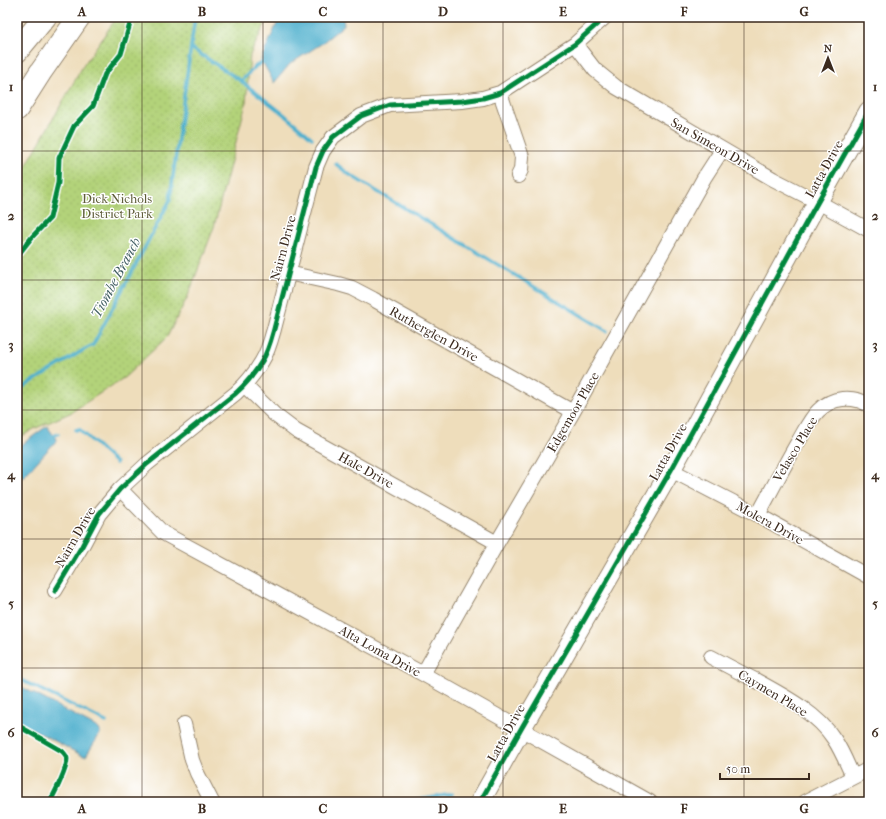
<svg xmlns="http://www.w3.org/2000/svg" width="886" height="819" viewBox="0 0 886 819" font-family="'IM FELL French Canon',serif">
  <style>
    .green { fill: url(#green-dots); stroke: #777e4c }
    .water { fill: #4fb0ce; stroke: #456d76 }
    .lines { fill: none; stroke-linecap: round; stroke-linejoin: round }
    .stream { stroke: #4fb0ce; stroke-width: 3.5 }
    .street-casing { stroke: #94846c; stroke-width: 16 }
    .secondary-casing { stroke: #94846c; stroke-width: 21 }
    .highway-casing { stroke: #94846c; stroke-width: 24 }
    .street { stroke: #fff; stroke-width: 14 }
    .secondary { stroke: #fff; stroke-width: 19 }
    .highway { stroke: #fff; stroke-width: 22 }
    .cycleway-casing { stroke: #fff; stroke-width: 8 }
    .cycleway { stroke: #00873e; stroke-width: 5 }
    .grid { fill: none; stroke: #3b2a1e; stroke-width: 1; stroke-opacity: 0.55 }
    .labels { text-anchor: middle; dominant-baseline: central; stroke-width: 3; stroke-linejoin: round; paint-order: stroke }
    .street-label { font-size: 13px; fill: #3b2a1e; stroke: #fff }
    .park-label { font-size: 13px; fill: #5f5d3a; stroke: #fff }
    .water-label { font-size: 14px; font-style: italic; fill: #436064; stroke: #fff }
    .neatline { fill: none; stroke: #3b2a1e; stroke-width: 1.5 }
    .grid-label { font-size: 13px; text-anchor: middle; font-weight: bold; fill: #3b2a1e }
  </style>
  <defs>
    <pattern id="green-dots" width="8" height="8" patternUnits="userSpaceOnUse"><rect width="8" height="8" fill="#b3d37a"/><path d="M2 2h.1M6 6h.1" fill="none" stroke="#9bb569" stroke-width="1.8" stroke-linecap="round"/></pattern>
  </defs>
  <rect width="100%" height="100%" fill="#fff"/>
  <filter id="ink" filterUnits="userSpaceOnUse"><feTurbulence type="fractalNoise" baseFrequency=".025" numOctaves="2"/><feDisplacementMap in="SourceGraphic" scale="8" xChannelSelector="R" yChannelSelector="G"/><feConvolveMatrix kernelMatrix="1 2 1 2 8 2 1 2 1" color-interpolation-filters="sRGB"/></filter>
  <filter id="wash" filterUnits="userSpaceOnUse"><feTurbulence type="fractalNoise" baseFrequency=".012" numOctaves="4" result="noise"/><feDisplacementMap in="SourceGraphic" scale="16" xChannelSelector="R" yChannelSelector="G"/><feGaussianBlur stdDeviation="0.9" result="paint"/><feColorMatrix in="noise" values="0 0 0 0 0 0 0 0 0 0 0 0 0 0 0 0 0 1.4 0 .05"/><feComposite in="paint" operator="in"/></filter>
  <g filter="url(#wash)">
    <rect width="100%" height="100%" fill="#edb"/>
    <!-- green -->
    <path class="green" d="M117 17H271L263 28 250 55 246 103 214 227 188 296 167 337 125 377 70 413 34 429 17 439V182L83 66Z"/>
    <!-- water -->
    <path class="water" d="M280 17H343L344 25 321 44 290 64 274 83 261 59Z
      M47 426 57 440 25 475 17 480V448Z
      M20 686 98 728 100 731V734L86 756H83L17 721V690Z"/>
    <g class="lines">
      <!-- stream -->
      <path class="stream" d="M191 48 241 81 286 116 312 138
        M241 81 256 66 263 62
        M336 164 350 175 607 331
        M17 391 85 349 93 345 170 200 177 146 195 17
        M76 430 79 429 116 463
        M53 436 58 434
        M17 678 106 722
        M407 802 452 794"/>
    </g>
  </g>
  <g filter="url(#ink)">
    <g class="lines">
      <!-- street casing -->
      <g class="street-casing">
        <path id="street" d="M575 44 595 70 616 87 773 179 818 202 869 230
          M500 93 522 157 521 170 518 176
          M288 273 338 284 352 288 373 299 573 412
          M244 385 275 415 296 431 497 543
          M671 470 758 515 869 577
          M120 489 163 533 423 674 650 802
          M758 515C771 491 784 466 798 442 804 432 810 419 818 411 832 397 852 395 869 405
          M55 591 82 546 99 514 120 489 147 464 236 393C246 384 255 373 262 361 268 352 271 340 274 329L316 167 323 151 333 137 361 116 390 105 462 101 483 98 500 93 575 44 605 17
          M711 657C726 665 741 673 757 681 784 696 817 713 834 739 842 751 847 764 853 777
          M423 674 497 543 573 412 704 178 722 150
          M184 724 192 760 197 773 212 802
          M805 802 869 769"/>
      </g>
      <!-- secondary casing -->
      <g class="secondary-casing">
        <path id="secondary" d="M480 802 521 729 671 470 812 212 869 111"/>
      </g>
      <!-- highway casing -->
      <g class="highway-casing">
        <path id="highway" d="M17 51 45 17
          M17 109 40 73 79 17"/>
      </g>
      <!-- street -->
      <use href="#street" class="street"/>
      <!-- secondary -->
      <use href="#secondary" class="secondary"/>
      <!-- highway -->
      <use href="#highway" class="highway"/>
      <!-- cycleway casing -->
      <g class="cycleway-casing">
        <path id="cycleway" d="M17 261 18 255 32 237 50 218 58 183 59 158 74 126 93 106 105 74 121 54 132 17
          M55 591 82 546 99 514 120 489 147 464 236 393C246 384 255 373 262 361 268 352 271 340 274 329L316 167 323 151 333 137 361 116 390 105 462 101 483 98 500 93 575 44 605 17
          M17 725 62 751C64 753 67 756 67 759 67 770 55 792 50 802
          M480 802 521 729 671 470 812 212 869 111"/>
      </g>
      <!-- cycleway -->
      <use href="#cycleway" class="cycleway"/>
    </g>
  </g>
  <!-- grid -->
  <path class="grid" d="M142 17V802M263 17V802M383 17V802M503 17V802M623 17V802M744 17V802M17 151H869M17 280H869M17 410H869M17 539H869M17 668H869"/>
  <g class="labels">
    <!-- street labels -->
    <g class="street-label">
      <text transform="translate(715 146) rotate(30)">San Simeon Drive</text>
      <text transform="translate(824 169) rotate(-61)">Latta Drive</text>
      <text transform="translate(283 248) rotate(-75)">Nairn Drive</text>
      <text transform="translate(434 334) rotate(29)">Rutherglen Drive</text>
      <text transform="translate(573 412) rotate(-60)">Edgemoor Place</text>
      <text transform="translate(795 449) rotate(-59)">Velasco Place</text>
      <text transform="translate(668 452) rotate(-61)">Latta Drive</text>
      <text transform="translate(366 470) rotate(29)">Hale Drive</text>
      <text transform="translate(770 523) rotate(29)">Molera Drive</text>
      <text transform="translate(75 537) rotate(-60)">Nairn Drive</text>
      <text transform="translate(380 651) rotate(29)">Alta Loma Drive</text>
      <text transform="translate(773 693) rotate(31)">Caymen Place</text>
      <text transform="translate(506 733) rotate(-61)">Latta Drive</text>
    </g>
    <!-- park labels -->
    <g class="park-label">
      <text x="117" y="198">Dick Nichols<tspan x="117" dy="15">District Park</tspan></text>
    </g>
    <!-- water labels -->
    <g class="water-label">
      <text transform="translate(116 278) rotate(-62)">Tiombe Branch</text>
    </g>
  </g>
  <!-- margin -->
  <rect width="886" height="819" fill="none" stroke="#fff" stroke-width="44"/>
  <!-- north arrow -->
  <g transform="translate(828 58)" stroke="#ffffff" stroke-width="3" paint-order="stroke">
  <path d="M0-3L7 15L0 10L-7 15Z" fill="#3b2a1e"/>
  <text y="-6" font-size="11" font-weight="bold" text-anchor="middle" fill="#3b2a1e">N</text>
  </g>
  <!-- scale -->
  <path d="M720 773v6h89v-6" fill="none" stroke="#3b2a1e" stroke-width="2"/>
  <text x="726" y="773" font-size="12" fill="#3b2a1e" stroke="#ffffff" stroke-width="3" paint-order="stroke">50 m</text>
  <rect x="22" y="22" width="842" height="775" class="neatline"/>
  <g class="grid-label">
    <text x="82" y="16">A</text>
    <text x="202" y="16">B</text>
    <text x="323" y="16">C</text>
    <text x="443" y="16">D</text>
    <text x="563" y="16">E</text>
    <text x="684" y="16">F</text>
    <text x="804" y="16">G</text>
    <text x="11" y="91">1</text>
    <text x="875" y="91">1</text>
    <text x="11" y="220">2</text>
    <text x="875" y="220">2</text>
    <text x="11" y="349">3</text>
    <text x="875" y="349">3</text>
    <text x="11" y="479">4</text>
    <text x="875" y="479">4</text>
    <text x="11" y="608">5</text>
    <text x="875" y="608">5</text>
    <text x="11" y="737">6</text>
    <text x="875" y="737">6</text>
    <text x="82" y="813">A</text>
    <text x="202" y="813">B</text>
    <text x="323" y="813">C</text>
    <text x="443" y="813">D</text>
    <text x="563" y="813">E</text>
    <text x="684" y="813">F</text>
    <text x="804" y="813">G</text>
  </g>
</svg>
